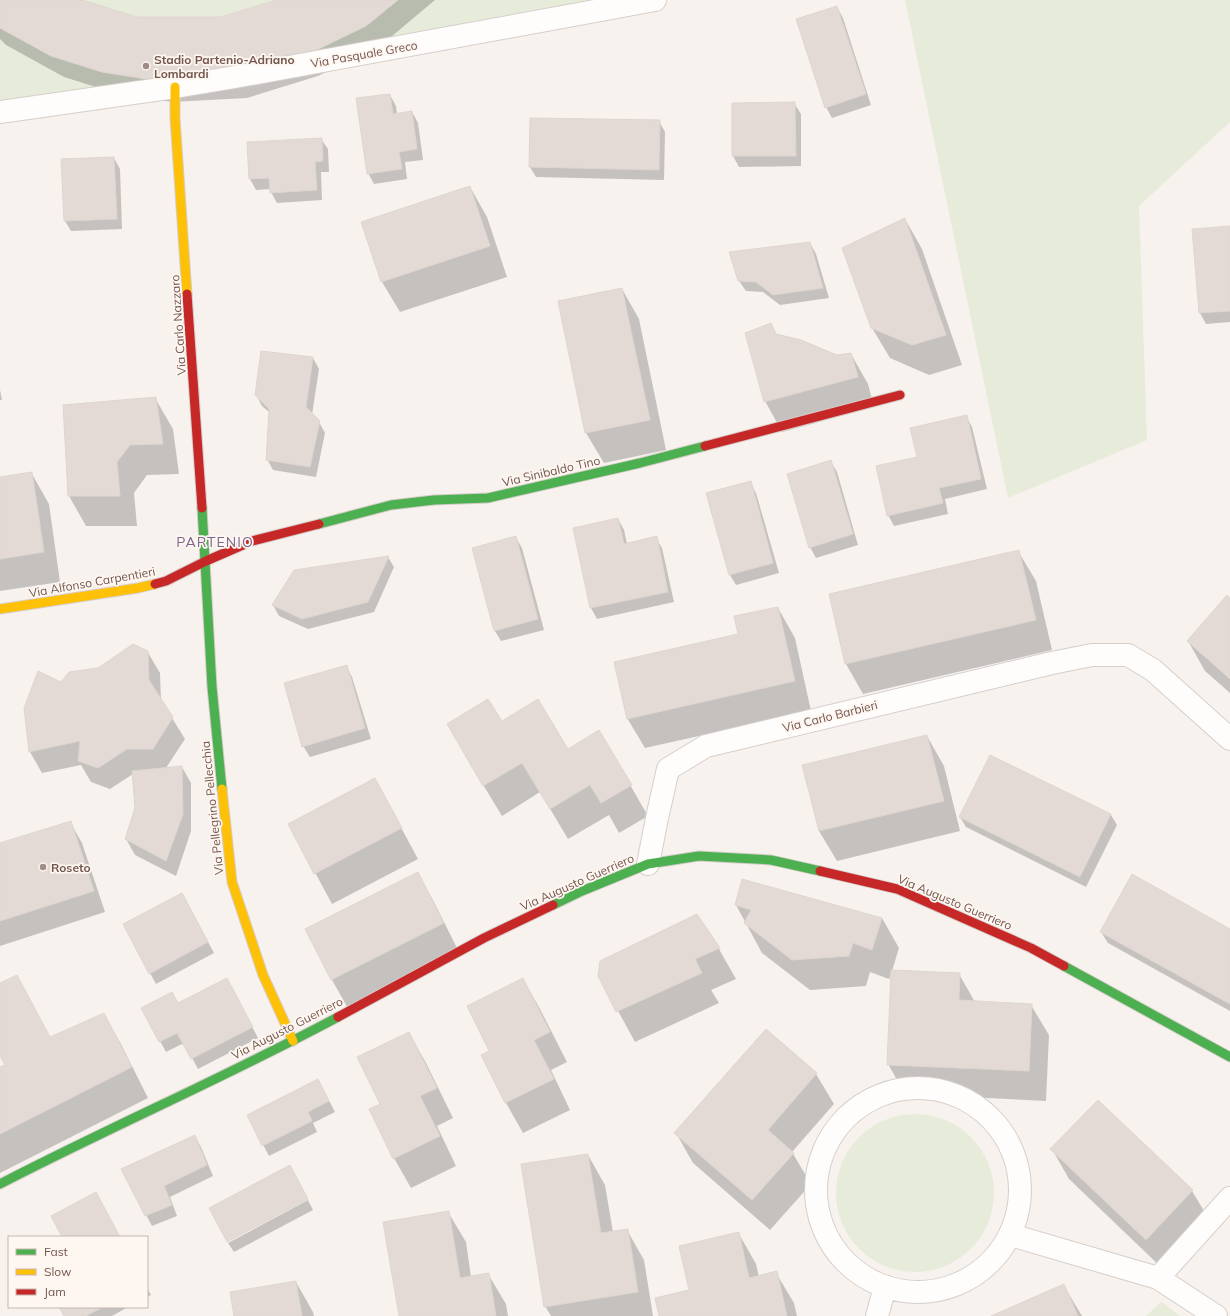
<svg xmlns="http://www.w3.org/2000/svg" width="1230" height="1316" viewBox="0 0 1230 1316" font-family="Mulish,sans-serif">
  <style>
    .green { fill: #e7ecda }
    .shadow { fill: #0003 }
    .building { fill: #e3dad6; stroke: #dfd5d0 }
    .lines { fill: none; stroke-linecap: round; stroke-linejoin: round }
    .street-casing { stroke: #d6ceca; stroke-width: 24 }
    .fast-casing { stroke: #d6cdca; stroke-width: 11 }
    .slow-casing { stroke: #d6cdca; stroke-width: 11 }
    .jam-casing { stroke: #d6cdca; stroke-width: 11 }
    .street { stroke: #fefdfc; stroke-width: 22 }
    .fast { stroke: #4caf50; stroke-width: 9 }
    .slow { stroke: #ffc107; stroke-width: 9 }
    .jam { stroke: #c62828; stroke-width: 9 }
    .poi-dot { fill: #a18d87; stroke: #fef6f0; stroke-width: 1.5 }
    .labels { text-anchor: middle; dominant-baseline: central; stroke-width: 3.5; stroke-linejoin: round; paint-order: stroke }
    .street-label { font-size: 12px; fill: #73574f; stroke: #fef6f0 }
    .poi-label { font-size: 12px; font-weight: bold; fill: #73574f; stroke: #fef6f0; text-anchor: start }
    .quarter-label { font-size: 14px; letter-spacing: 1px; fill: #7c678f; stroke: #fef6f0 }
  </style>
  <rect width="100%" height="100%" fill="#f7f2ee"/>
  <!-- green -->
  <path class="green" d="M0 0H655L0 112Z
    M905 0H1230V122L1139 206 1147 440 1008 498Z
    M836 1193a79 79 0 1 1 158 0a79 79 0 1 1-158 0Z
    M1161 1302H1162L1180 1316H1146Z"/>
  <!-- shadow -->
  <path class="shadow" d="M0 0H79L137 18H221L279 0H435L379 47 318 76 247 98 172 102 115 93 64 77 6 45 0 39Z
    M837 7 843 18 871 105 832 118 826 107Z
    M390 95 396 106 397 114 412 112 418 123 423 160 405 162 407 179 374 184 368 173Z
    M794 103 801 114V166L739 167 733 156Z
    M659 121 665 132 664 180 536 177 530 167Z
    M321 139 328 149 329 172H321L322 200 277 203 271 192V189L256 190 250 179 248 143Z
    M114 158 120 169 122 229 71 231 65 221Z
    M470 187 487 217 507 277 400 312 382 282 362 222Z
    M905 219 922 249 962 365 929 375 890 358 872 328Z
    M1230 227V322L1206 324 1200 313 1194 230Z
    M810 243 816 254 829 298 780 305 763 292 746 291 739 281Z
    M622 289 639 319 666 450 604 463 586 433 559 302Z
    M770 324 777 336 837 356 851 354 868 384 874 407 782 432 765 401Z
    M313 358 319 369 312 415 319 422 325 433 316 477 273 470 267 459 270 413 262 406 256 395Z
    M0 390 2 400H0Z
    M155 398 173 429 179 474 147 475 134 493 137 526H86L69 496 64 405Z
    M966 416 972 427 987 489 945 499 948 514 894 526 888 515 918 458Z
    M831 462 837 472 858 545 816 558 810 547Z
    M32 474 49 504 60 582 0 591V478Z
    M750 482 756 493 779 573 736 585 730 575Z
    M618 519 624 530 627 544 656 538 662 548 674 602 597 619 591 608 574 528Z
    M516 538 522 548 544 630 501 641 495 631Z
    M1018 551 1036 581 1052 650 863 694 846 664 830 594Z
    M388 557 394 567 374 612 308 629 279 616 273 605Z
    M1230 599V693L1205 671 1188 641Z
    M778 608 795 638 811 711 645 748 627 718Z
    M147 651 160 673 161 700 185 739 166 768 182 767 191 783V831L176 876 135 855 126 839 136 808 133 774 110 789 91 782 81 765 42 773 30 752 61 683Z
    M346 666 352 677 371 739 310 757 303 746Z
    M501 723 567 750 599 731 648 816 619 833 609 815 568 839 540 792 502 816 465 755Z
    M927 736 944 766 960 831 837 861 819 831 804 765Z
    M375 779 418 859 332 904 289 824Z
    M1111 815 1117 825 1086 887 966 827 960 817Z
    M70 822 82 843 105 912 0 946V844Z
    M418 874 435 904 460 954 349 1010 332 980 307 930Z
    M188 905 214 953 156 984 150 973Z
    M736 905 882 918 899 948 892 971 959 974 975 1002 1031 1005 1049 1035 1046 1101 905 1094 888 1064 892 974 889 979 870 972 866 986 810 990 762 953Z
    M696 915 719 949 736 979 711 990 719 1003 635 1042 599 976Z
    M1230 930V1011L1108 943 1101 932Z
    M523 979 540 1009 567 1062 551 1070 570 1110 523 1133 506 1103 482 1056 490 1051Z
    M0 984 51 1038 103 1014 121 1044 148 1098 0 1173V1068L6 1065 0 1054Z
    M233 990 258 1038 198 1069 184 1043 166 1052 160 1041 178 1004Z
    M766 1030 816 1074 834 1104 792 1152 811 1184 770 1230 693 1163 676 1133Z
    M409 1033 426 1063 453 1118 437 1126 456 1166 411 1188 394 1158 381 1105Z
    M324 1091 335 1112 313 1123 317 1132 269 1156 248 1116Z
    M1098 1101 1192 1191 1210 1221 1163 1269 1069 1179 1052 1149Z
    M195 1136 201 1147 213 1176 170 1197 177 1216 152 1226 122 1170Z
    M588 1155 605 1185 613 1232 627 1230 644 1260 653 1316H551L545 1306Z
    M308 1200 313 1210 234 1252 228 1243Z
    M448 1212 466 1242 471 1277 488 1274 506 1304 508 1316H400Z
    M739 1234 756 1264 759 1277 776 1273 794 1303 797 1316H660L690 1291Z
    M296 1282 313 1312 314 1316H235Z
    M1064 1286 1082 1316H994Z
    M147 1288 151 1295 147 1297Z
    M60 1307H128L112 1316H65Z"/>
  <!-- building -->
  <path class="building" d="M0 0H82L137 17H221L276 0H398L366 26 306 55 159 81 102 72 51 56 0 28Z
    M837 6 866 94 825 108 796 19Z
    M390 94 393 114 412 111 417 149 399 152 402 169 367 174 356 98Z
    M795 102 796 156H732V103Z
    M530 118 660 120 659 170 529 167Z
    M322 138 323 161 315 162 317 190 270 193 269 178 249 179 247 142Z
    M114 157 117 219 64 221 61 159Z
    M470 186 490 246 381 282 361 222Z
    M905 218 946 335 912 345 871 328 842 248Z
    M1230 226V311L1199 313 1192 229Z
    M810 242 823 288 773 295 756 282 738 281 729 252Z
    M622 288 650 420 585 433 558 301Z
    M771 323 776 334 801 340 837 355 851 353 858 377 764 402 745 333Z
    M261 351 313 357 306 407 320 421 310 467 266 460 269 409 255 395Z
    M156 397 163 444 130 445 117 462 120 496H68L63 405Z
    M967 415 981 479 939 488 943 503 887 516 876 466 917 457 910 428Z
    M831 460 853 534 809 548 787 474Z
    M32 472 44 552 0 559V477Z
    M751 481 773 563 729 575 706 493Z
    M618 518 624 544 657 536 668 592 590 608 573 528Z
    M516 536 538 619 494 631 472 548Z
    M1019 550 1036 620 845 664 829 594Z
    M389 556 368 602 302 619 272 605 294 570Z
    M1227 595 1230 598V679L1187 641Z
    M778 607 795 681 627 719 614 662 738 634 734 616Z
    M133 644 148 651 149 680 173 717 153 749H127L98 768 78 761 80 741 29 752 24 708 38 671 61 682 69 672 98 668Z
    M347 665 365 728 302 747 284 683Z
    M488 699 502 721 538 699 568 749 599 730 632 785 601 803 590 785 550 809 522 763 483 786 447 724Z
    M927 735 944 801 819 831 802 765Z
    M990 755 1111 814 1080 877 959 817Z
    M182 766 183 814 166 861 125 839 135 808 132 771Z
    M375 778 402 828 314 874 288 824Z
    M71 821 94 891 0 921V843Z
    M418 872 444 923 331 980 305 929Z
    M1132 874 1230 929V1004L1100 932Z
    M742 879 882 918 872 950 853 943 849 956 792 960 744 923 751 910 735 905Z
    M182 893 208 942 149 974 123 924Z
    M697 914 720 948 695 959 702 973 616 1012 598 976 600 961Z
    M891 970 960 973 959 1000 1032 1004 1029 1071 887 1065Z
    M17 975 50 1037 104 1013 132 1067 0 1134V1067L5 1065 0 1056V983Z
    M227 978 253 1027 191 1059 177 1033 159 1042 141 1008 172 992 178 1003Z
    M523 978 550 1032 534 1040 554 1079 505 1103 481 1055 489 1051 467 1006Z
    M766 1029 817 1073 768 1130 794 1153 752 1200 674 1133Z
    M409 1032 437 1088 420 1096 440 1136 393 1159 369 1109 380 1104 357 1057Z
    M318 1079 329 1101 308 1112 312 1121 262 1146 247 1115Z
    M1098 1100 1193 1190 1146 1240 1050 1149Z
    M195 1135 207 1165 164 1186 172 1205 145 1216 121 1169Z
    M588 1154 601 1233 628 1229 638 1292 544 1307 521 1164Z
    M290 1165 308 1199 227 1242 209 1208Z
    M96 1192 120 1237H62L51 1216Z
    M449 1211 460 1278 489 1273 496 1316H399L383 1222Z
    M739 1232 749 1278 777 1271 787 1316H659L655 1298 689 1290 679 1246Z
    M296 1281 302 1316H234L230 1292Z
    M1064 1284 1078 1316H991Z
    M59 1307H103L86 1316H64Z"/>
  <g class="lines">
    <!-- street casing -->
    <g class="street-casing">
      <path id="street" d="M0 112 175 87 235 77 655 0
        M648 864 657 818 668 769 706 746 1052 663 1092 655H1128L1153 670 1230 739
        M816 1190a102 102 0 1 1 204 0a102 102 0 1 1-204 0Z
        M1011 1235 1158 1278 1230 1198
        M1158 1278 1216 1316
        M877 1316 885 1287"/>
    </g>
    <!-- fast casing -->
    <g class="fast-casing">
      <path id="fast" d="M202 508 212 687 222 789
        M319 524 391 505 434 500 488 498 640 463 705 446
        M553 905 582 891 648 864 699 856 771 860 820 871
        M1064 966 1230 1057
        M0 1184C112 1126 228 1076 338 1017"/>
    </g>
    <!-- slow casing -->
    <g class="slow-casing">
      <path id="slow" d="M175 87V118L187 294
        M0 609 138 588 155 584
        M222 789 232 882 263 975 293 1041"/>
    </g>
    <!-- jam casing -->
    <g class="jam-casing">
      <path id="jam" d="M187 294 202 508
        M705 446 900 395
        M155 584 166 581 206 561 252 541 319 524
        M820 871 897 889 1031 948 1064 966
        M338 1017 484 938 553 905"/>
    </g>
    <!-- street -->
    <use href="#street" class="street"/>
    <!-- fast -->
    <use href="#fast" class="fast"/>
    <!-- slow -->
    <use href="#slow" class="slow"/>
    <!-- jam -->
    <use href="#jam" class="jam"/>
  </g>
  <!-- markers -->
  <g class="poi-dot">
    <circle cx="146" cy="66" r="4"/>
    <circle cx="43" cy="867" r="4"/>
  </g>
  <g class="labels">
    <!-- street labels -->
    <g class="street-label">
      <text transform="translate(364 54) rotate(-10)">Via Pasquale Greco</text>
      <text transform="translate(178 325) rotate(-94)">Via Carlo Nazzaro</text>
      <text transform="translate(551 471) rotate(-13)">Via Sinibaldo Tino</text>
      <text transform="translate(92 582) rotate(-10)">Via Alfonso Carpentieri</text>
      <text transform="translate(830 716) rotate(-14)">Via Carlo Barbieri</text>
      <text transform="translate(212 808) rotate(-96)">Via Pellegrino Pellecchia</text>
      <text transform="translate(577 882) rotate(-24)">Via Augusto Guerriero</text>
      <text transform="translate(955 902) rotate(23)">Via Augusto Guerriero</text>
      <text transform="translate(287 1028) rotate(-27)">Via Augusto Guerriero</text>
    </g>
    <!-- poi labels -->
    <g class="poi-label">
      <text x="154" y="59">Stadio Partenio-Adriano<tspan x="154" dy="14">Lombardi</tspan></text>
      <text x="51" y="867">Roseto</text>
    </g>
    <!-- quarter labels -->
    <g class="quarter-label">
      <text x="215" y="542">PARTENIO</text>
    </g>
  </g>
  <!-- legend -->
  <rect x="8" y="1236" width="140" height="72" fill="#fef6f0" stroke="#c6b6b0"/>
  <rect x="16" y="1249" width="20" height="6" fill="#4caf50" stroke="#c6b6b0"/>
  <text x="44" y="1256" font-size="12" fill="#73574f">Fast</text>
  <rect x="16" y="1269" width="20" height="6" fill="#ffc107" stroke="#c6b6b0"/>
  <text x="44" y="1276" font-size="12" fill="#73574f">Slow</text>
  <rect x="16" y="1289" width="20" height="6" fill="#c62828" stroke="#c6b6b0"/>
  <text x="44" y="1296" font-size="12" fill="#73574f">Jam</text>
</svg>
